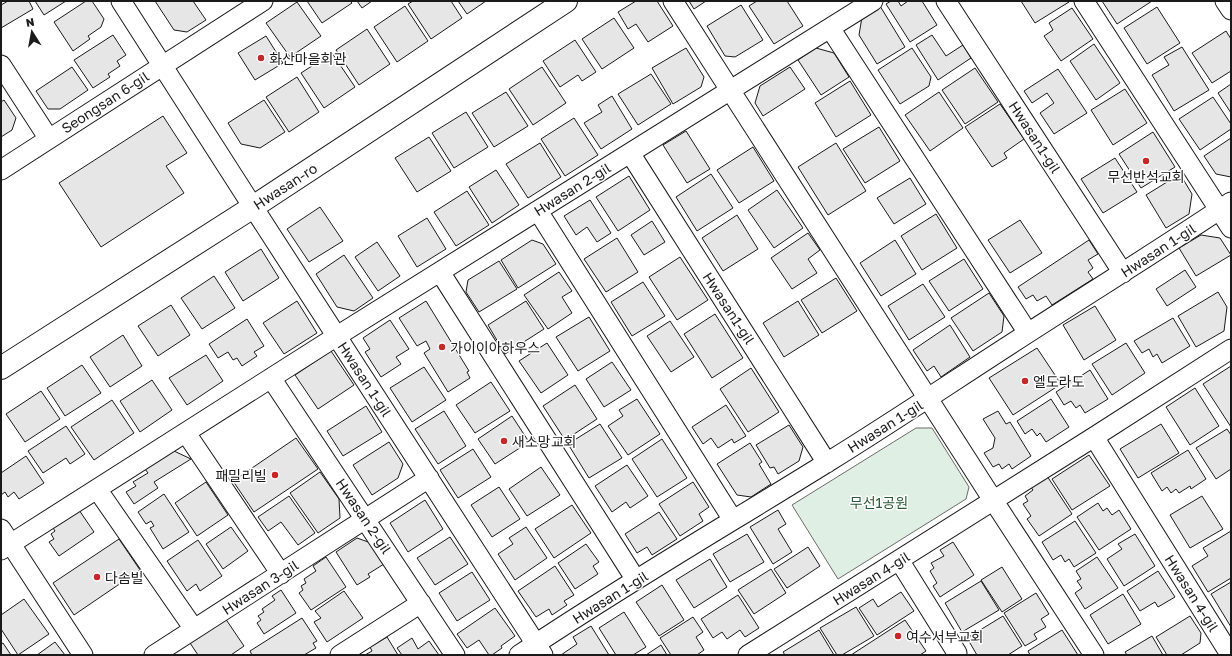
<svg xmlns="http://www.w3.org/2000/svg" width="1232" height="656" viewBox="0 0 1232 656" font-family="'Golos Text','Noto Sans KR',sans-serif">
  <style>
    .green { fill: #e0efe3; stroke: #6a6a6a }
    .building { fill: #e6e6e6; stroke: #1a1a1a }
    .lines { fill: none; stroke-linecap: round; stroke-linejoin: round }
    .street-casing { stroke: #1a1a1a; stroke-width: 21 }
    .secondary-casing { stroke: #1a1a1a; stroke-width: 24 }
    .street { stroke: #fff; stroke-width: 19 }
    .secondary { stroke: #fff; stroke-width: 22 }
    .poi-dot { fill: #c62828; stroke: #fff; stroke-width: 1.5 }
    .labels { text-anchor: middle; dominant-baseline: central; stroke-width: 3; stroke-linejoin: round; paint-order: stroke }
    .poi-label { font-size: 14px; fill: #1a1a1a; stroke: #fff; text-anchor: start }
    .street-label { font-size: 14px; fill: #1a1a1a; stroke: #fff }
    .park-label { font-size: 14px; fill: #2b5a34; stroke: #fff }
  </style>
  <rect width="100%" height="100%" fill="#fff"/>
  <!-- green -->
  <path class="green" d="M916 428H932L969 487 966 499 838 579 792 505Z"/>
  <!-- building -->
  <path class="building" d="M8 1H29L33 9 1 28V5Z
    M35 1H66L44 15Z
    M86 1H92L104 19 101 27 88 36 90 39 73 51 54 22Z
    M155 1H193L206 20 187 32 174 30Z
    M307 1H350L352 3 322 23Z
    M357 1H372L362 8Z
    M413 1H451L462 18 431 39 408 4Z
    M458 1H486L467 14Z
    M636 1H657L673 26 648 42 636 24 628 29 618 12Z
    M689 1H706L694 9Z
    M757 1H787L803 26 774 44 749 6Z
    M891 1H898L901 6 908 1H922L937 25 910 42 886 4Z
    M1021 1H1068L1069 2 1035 23Z
    M1102 1H1152L1117 24Z
    M297 2 321 36 290 57 266 23Z
    M741 5 763 40 735 57 725 56 707 26Z
    M405 6 428 41 397 62 374 27Z
    M880 6 905 47 877 64 859 35 862 17Z
    M1157 7 1180 43 1147 64 1124 28Z
    M1072 8 1093 39 1061 61 1044 36 1053 30 1049 23Z
    M614 18 634 48 602 69 582 39Z
    M367 29 390 64 359 85 336 50Z
    M1226 31 1231 39V71L1212 83 1192 53Z
    M113 35 126 55 117 61 120 66 108 74 110 77 93 88 74 60Z
    M932 35 946 56 963 45 971 58 938 80 916 45Z
    M266 36 283 63 255 80 238 53Z
    M575 40 596 72 582 81 578 75 560 87 543 61Z
    M1094 44 1120 83 1096 100 1070 61Z
    M1182 47 1209 90 1174 111 1152 75 1169 65 1164 57Z
    M686 48 704 77 701 87 673 104 652 68Z
    M816 48 834 53 849 77 821 95 798 60Z
    M912 48 931 77 929 86 900 104 878 70Z
    M332 53 355 87 324 108 301 73Z
    M72 67 88 90 60 109H48L36 91Z
    M542 67 566 103 533 125 509 89Z
    M790 67 805 89 763 116 755 103 760 86Z
    M975 68 998 102 965 124 942 90Z
    M1058 69 1087 113 1054 134 1040 113 1054 103 1047 93 1032 103 1024 91Z
    M651 74 671 104 638 125 618 94Z
    M297 77 319 112 289 132 266 97Z
    M850 81 871 115 836 137 815 103Z
    M1231 84V113L1218 93Z
    M1125 89 1147 123 1113 145 1091 110Z
    M506 92 528 126 494 147 472 113Z
    M939 92 963 128 930 151 905 115Z
    M612 96 632 129 601 149 584 123 602 112 598 105Z
    M1213 97 1231 124V129L1200 150 1179 119Z
    M4 100 16 118 12 130 1 137V102Z
    M264 100 285 132 260 148 241 144 228 123Z
    M1000 104 1024 139 1004 153 1007 158 992 167 965 127Z
    M466 112 488 147 454 168 432 133Z
    M163 116 187 153 166 166 184 193 101 247 59 183Z
    M574 118 598 155 565 176 541 139Z
    M879 127 900 161 865 183 843 149Z
    M686 131 710 169 687 183 663 145Z
    M1153 132 1175 167 1141 188 1119 154Z
    M429 137 451 171 417 192 395 158Z
    M1231 138V177L1216 174 1204 156Z
    M540 143 561 177 528 198 506 164Z
    M836 143 866 191 828 215 798 167Z
    M753 147 774 181 739 203 717 170Z
    M1115 158 1137 192 1103 213 1081 179Z
    M496 170 519 205 492 223 469 187Z
    M711 174 733 208 697 231 676 197Z
    M1180 174 1192 194 1189 214 1166 228 1146 195Z
    M629 176 650 210 618 231 596 197Z
    M910 178 926 204 894 224 877 198Z
    M777 190 803 228 774 248 748 210Z
    M467 191 489 225 456 246 434 212Z
    M590 200 611 233 597 242 587 227 576 235 564 216Z
    M320 207 343 241 309 262 287 229Z
    M936 214 957 248 922 270 901 236Z
    M737 215 758 249 723 271 702 238Z
    M427 218 446 249 417 267 398 236Z
    M1020 220 1042 253 1010 273 988 240Z
    M652 221 665 242 644 255 631 235Z
    M808 233 820 250 808 259 817 273 792 289 771 258Z
    M1201 235 1220 238 1231 255 1196 276 1179 248Z
    M617 238 638 272 606 292 584 259Z
    M532 240 543 244 556 264 518 288 501 260Z
    M895 240 916 274 881 296 860 263Z
    M1089 240 1098 254 1088 260 1093 268 1088 272 1093 279 1052 305 1046 296 1037 301 1033 295 1026 299 1018 287Z
    M377 242 400 276 378 291 355 257Z
    M261 249 279 278 243 301 225 272Z
    M344 255 373 298 354 311 337 307 316 274Z
    M680 257 708 300 677 320 649 277Z
    M964 259 983 289 949 311 929 281Z
    M499 261 517 289 479 312 466 292 468 280Z
    M1185 270 1196 287 1167 306 1156 289Z
    M559 272 572 291 562 297 572 313 548 329 524 295Z
    M214 276 235 308 202 329 181 298Z
    M836 278 857 311 822 333 801 300Z
    M643 282 665 316 632 336 611 302Z
    M923 284 945 317 909 340 888 306Z
    M1218 292 1227 307 1224 331 1196 347 1178 316Z
    M989 293 1004 316 1002 332 973 351 951 318Z
    M297 301 317 333 284 354 263 323Z
    M426 301 469 371 467 372 470 378 448 392 424 353 430 349 426 341 417 346 399 318Z
    M526 301 544 329 505 354 488 325Z
    M798 301 819 335 784 357 763 323Z
    M171 305 190 335 158 356 138 326Z
    M1095 306 1116 340 1084 360 1063 325Z
    M715 314 743 358 712 378 684 334Z
    M589 317 610 351 578 371 556 337Z
    M1173 318 1190 346 1162 363 1157 354 1153 357 1149 349 1142 353 1134 341Z
    M247 319 264 346 254 352 257 356 242 366 237 358 233 360 228 352 218 358 209 344Z
    M390 320 409 349 396 357 401 364 381 377 365 352 370 349 363 338Z
    M670 321 694 357 671 372 647 336Z
    M950 325 970 357 941 377 934 366 927 371 913 350Z
    M123 335 142 366 110 387 90 357Z
    M547 343 568 375 541 393 519 361Z
    M1126 343 1145 373 1112 395 1092 364Z
    M1037 348 1061 384 1013 415 989 378Z
    M331 351 354 385 318 409 295 375Z
    M206 355 223 381 187 405 169 378Z
    M612 362 631 390 604 407 586 379Z
    M82 365 101 393 65 416 47 388Z
    M1231 366V427L1203 384Z
    M424 367 446 400 412 422 390 388Z
    M751 368 779 412 748 432 720 389Z
    M1090 370 1108 399 1085 413 1080 405 1076 408 1071 401 1064 405 1056 392Z
    M152 380 172 410 140 432 120 401Z
    M491 382 510 411 475 433 456 405Z
    M575 385 597 419 565 440 543 406Z
    M1195 388 1219 426 1190 445 1166 407Z
    M41 391 60 419 25 442 6 414Z
    M637 399 660 434 628 455 608 426 623 416 619 410Z
    M1051 399 1069 427 1046 442 1040 433 1037 436 1032 429 1025 434 1017 421Z
    M112 400 134 433 94 460 71 427Z
    M726 405 746 436 734 443 732 439 718 448 711 438 703 444 692 427Z
    M366 406 382 432 343 456 327 431Z
    M444 411 466 446 438 464 415 429Z
    M998 411 1006 424 1010 422 1031 456 1012 469 1009 464 1002 469 999 464 993 467 984 453 993 448 995 438 983 419Z
    M512 416 529 442 495 464 478 439Z
    M600 424 622 458 589 478 568 444Z
    M1161 424 1179 453 1138 478 1120 449Z
    M789 425 803 447 799 461 778 474 774 467 770 468 756 445Z
    M66 426 85 454 70 464 66 458 43 473 28 451Z
    M1227 429 1231 435V469L1216 479 1196 448Z
    M296 438 318 469 254 512 233 481Z
    M662 439 687 478 657 497 632 459Z
    M389 442 403 464 398 478 372 495 353 465Z
    M750 443 762 462 759 464 771 484 751 497 737 495 717 464Z
    M473 449 491 477 458 498 440 470Z
    M1188 450 1206 479 1191 489 1190 486 1179 493 1176 489 1171 493 1167 487 1162 491 1151 473Z
    M174 451 191 459 154 482 158 488 134 504 126 492 136 486 133 482 148 473 145 469Z
    M1089 455 1110 486 1072 510 1052 479Z
    M26 456 44 483 19 499 14 492 8 497 5 492 1 495V473Z
    M627 465 648 496 630 508 626 502 612 512 595 486Z
    M541 467 560 495 527 516 509 489Z
    M320 472 339 499 340 518 318 533 290 493Z
    M1047 476 1072 514 1039 536 1027 519 1031 516 1023 504 1028 501 1025 496 1033 490 1030 486Z
    M206 482 228 515 197 536 175 503Z
    M693 482 709 507 699 514 703 521 680 536 659 504Z
    M499 487 520 519 492 537 471 505Z
    M164 494 189 532 163 549 150 528 154 526 151 521 146 524 138 512Z
    M289 496 315 533 298 545 281 522 268 531 258 517Z
    M1202 496 1223 529 1190 548 1170 515Z
    M425 500 443 529 408 552 390 523Z
    M1098 503 1103 511 1107 508 1112 515 1119 510 1131 529 1099 550 1077 517Z
    M572 505 591 533 554 558 535 529Z
    M79 510 94 532 59 556 49 542 54 539 51 534 55 531 53 528Z
    M778 510 786 524 778 529 792 552 773 564 750 527Z
    M659 512 677 539 652 555 647 547 637 553 625 534Z
    M1075 521 1096 553 1074 567 1069 559 1065 562 1061 555 1053 560 1042 542Z
    M231 527 248 551 223 569 206 544Z
    M526 527 547 558 515 580 498 554 513 544 509 538Z
    M1231 531V578L1208 592 1192 566 1208 556 1203 548Z
    M747 534 764 562 730 582 713 554Z
    M1135 534 1155 566 1124 586 1107 559 1122 549 1118 544Z
    M450 537 468 564 435 585 417 558Z
    M357 538 371 543 384 564 368 574 370 577 357 585 336 552Z
    M119 539 140 570 74 615 53 583Z
    M198 540 222 576 200 591 196 584 187 591 167 561Z
    M953 542 974 575 940 597 933 586 937 583 930 571 934 568 931 563 944 556 940 550Z
    M586 544 599 562 593 566 598 574 575 589 558 563Z
    M808 547 820 566 787 588 774 569Z
    M326 557 346 587 311 610 299 593 303 590 301 586 306 583 304 579 316 571 313 566Z
    M1097 557 1118 588 1085 609 1075 593 1082 588 1077 581 1081 579 1076 571Z
    M710 559 727 587 694 608 676 580Z
    M555 566 574 595 564 601 567 605 552 615 549 609 536 617 518 591Z
    M1002 567 1022 599 1002 612 981 580Z
    M771 569 786 593 754 614 738 590Z
    M1158 571 1175 597 1158 607 1155 602 1140 611 1127 591Z
    M472 572 490 600 457 621 439 593Z
    M981 581 999 610 962 632 945 603Z
    M1231 582V627L1211 594Z
    M662 585 684 620 659 636 636 602Z
    M281 590 296 613 264 634 257 623 261 620 258 616 264 612 262 609 275 600 272 596Z
    M344 591 363 618 327 642 314 622 321 618 315 611Z
    M901 592 914 611 877 635 859 608 873 599 878 607Z
    M1036 593 1049 614 1041 619 1046 627 1034 634 1037 639 1025 646 1004 613Z
    M1123 594 1141 624 1108 644 1090 615Z
    M738 595 759 628 745 637 740 630 727 639 722 632 713 638 701 619Z
    M24 599 49 634 18 655 1 629V615Z
    M856 607 874 636 842 655H837L820 628Z
    M495 608 515 636 501 646 502 648 492 655H489L479 640 467 648 457 634Z
    M624 612 646 647 633 655H616L599 628Z
    M1003 616 1022 646 1008 655H977L967 638Z
    M1190 616 1201 633 1200 643 1181 655H1167L1156 637Z
    M693 617 703 632 696 637 704 650 697 655H671L660 638Z
    M225 618 244 646 231 655H198L190 643Z
    M302 618 317 641 313 643 316 648 304 655H252L250 651Z
    M905 620 926 651 920 655H851Z
    M591 626 609 655H561L577 644 573 637Z
    M819 630 834 655H785L783 652Z
    M1062 630 1078 655H1030L1028 651Z
    M1152 636 1163 655H1127L1125 652Z
    M387 637 398 655H365L372 651 370 647Z
    M412 638 418 649 429 641 439 655H402L397 648Z
    M55 642 65 655H37Z
    M3 643 11 655H1V644Z
    M661 645 667 655H646Z"/>
  <g class="lines">
    <!-- street casing -->
    <g class="street-casing">
      <path id="street" d="M121 1 253 207 543 655
        M673 1 993 500 1094 655
        M946 1 1123 273
        M1084 1 1231 228
        M1225 1 1231 10
        M830 28 1028 333
        M1 65 49 139
        M630 153 827 463
        M1 170 263 1
        M538 211 733 520
        M440 272 636 580
        M271 378 455 655
        M186 433 281 574
        M1094 437 1226 648
        M97 489 194 629
        M1 529 83 655
        M1 550 337 336 873 1
        M899 560 957 653
        M154 655 429 478
        M340 655 421 603
        M519 655C620 587 725 526 828 462 896 420 961 376 1028 333 1096 289 1164 247 1231 202
        M748 655 1094 437 1231 349"/>
    </g>
    <!-- secondary casing -->
    <g class="secondary-casing">
      <path id="secondary" d="M1 368 253 207 566 1"/>
    </g>
    <!-- street -->
    <use href="#street" class="street"/>
    <!-- secondary -->
    <use href="#secondary" class="secondary"/>
  </g>
  <!-- markers -->
  <g class="poi-dot">
    <circle cx="261" cy="58" r="4"/>
    <circle cx="1146" cy="161" r="4"/>
    <circle cx="442" cy="347" r="4"/>
    <circle cx="1025" cy="381" r="4"/>
    <circle cx="504" cy="441" r="4"/>
    <circle cx="275" cy="475" r="4"/>
    <circle cx="97" cy="577" r="4"/>
    <circle cx="898" cy="636" r="4"/>
  </g>
  <g class="labels">
    <!-- poi labels -->
    <g class="poi-label">
      <text x="269" y="58">화산마을회관</text>
      <text x="1146" y="176" text-anchor="middle">무선반석교회</text>
      <text x="450" y="347">가이이아하우스</text>
      <text x="1033" y="381">엘도라도</text>
      <text x="512" y="441">새소망교회</text>
      <text x="267" y="475" text-anchor="end">패밀리빌</text>
      <text x="105" y="577">다솜빌</text>
      <text x="906" y="636">여수서부교회</text>
    </g>
    <!-- street labels -->
    <g class="street-label">
      <text transform="translate(105 102) rotate(-33)">Seongsan 6-gil</text>
      <text transform="translate(1035 137) rotate(57)">Hwasan1-gil</text>
      <text transform="translate(285 186) rotate(-33)">Hwasan-ro</text>
      <text transform="translate(572 189) rotate(-32)">Hwasan 2-gil</text>
      <text transform="translate(1158 250) rotate(-33)">Hwasan 1-gil</text>
      <text transform="translate(729 308) rotate(57)">Hwasan1-gil</text>
      <text transform="translate(365 379) rotate(57)">Hwasan 1-gil</text>
      <text transform="translate(885 426) rotate(-32)">Hwasan 1-gil</text>
      <text transform="translate(364 516) rotate(56)">Hwasan 2-gil</text>
      <text transform="translate(871 578) rotate(-32)">Hwasan 4-gil</text>
      <text transform="translate(260 587) rotate(-33)">Hwasan 3-gil</text>
      <text transform="translate(1192 593) rotate(58)">Hwasan 4-gil</text>
      <text transform="translate(610 597) rotate(-32)">Hwasan 1-gil</text>
    </g>
    <!-- park labels -->
    <g class="park-label">
      <text x="879" y="502">무선1공원</text>
    </g>
  </g>
  <!-- border -->
  <rect width="1232" height="656" fill="none" stroke="#1a1a1a" stroke-width="4"/>
  <!-- north arrow -->
  <g transform="translate(32 32) rotate(349)" stroke="#ffffff" stroke-width="3" paint-order="stroke">
  <path d="M0-3L7 15L0 10L-7 15Z" fill="#1a1a1a"/>
  <text y="-6" font-size="11" font-weight="bold" text-anchor="middle" fill="#1a1a1a">N</text>
  </g>
</svg>
